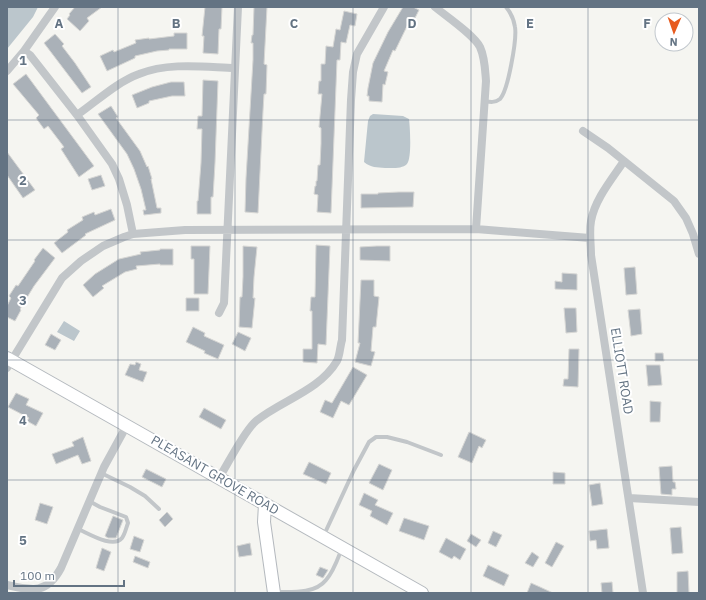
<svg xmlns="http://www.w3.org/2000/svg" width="706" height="600" viewBox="0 0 706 600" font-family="'IBM Plex Sans',sans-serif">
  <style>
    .water { fill: #bbc6cc }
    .building { fill: #aab1b8; stroke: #d6d6d4 }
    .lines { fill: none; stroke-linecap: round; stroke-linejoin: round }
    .secondary-casing { stroke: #b4b9be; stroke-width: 14 }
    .lane { stroke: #c2c6c9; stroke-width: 4 }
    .street { stroke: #c2c6c9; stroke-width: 8 }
    .secondary { stroke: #fff; stroke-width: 12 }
    .grid { fill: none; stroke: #637383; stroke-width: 1; stroke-opacity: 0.55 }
    .labels { text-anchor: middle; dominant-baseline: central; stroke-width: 4; stroke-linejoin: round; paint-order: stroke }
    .street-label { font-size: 13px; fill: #637383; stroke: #fff }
    .grid-label { font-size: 13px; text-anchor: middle; font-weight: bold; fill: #637383; stroke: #fff; stroke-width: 4; stroke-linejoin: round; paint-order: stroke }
  </style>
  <rect width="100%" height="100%" fill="#f5f5f1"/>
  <!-- water -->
  <path class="water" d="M7 7H38L33 17 7 49Z
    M373 114 403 116 409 119C410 127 412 158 407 164 402 169 392 168 385 168 377 167 371 168 364 162L368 121 370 116Z
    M64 321 80 331 74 341 57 332Z"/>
  <!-- building -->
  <path class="building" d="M75 7H102L87 18 89 21 80 31 67 19 70 15 69 14Z
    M205 7H222L221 29H219L218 54 203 53 204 36H202Z
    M254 7H267L264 64 267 65 266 94H264L263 111 258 213 245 212 246 178 253 60V43H251L252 35H253Z
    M403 7H413L419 10 413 22 410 20 395 51 393 50 384 71 388 72 385 85 383 84 382 102 369 101V96H367L368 88 373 63 388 32Z
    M344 11 357 14 355 26 350 25 346 43 341 42 340 60H337L331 213 317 212 318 195 314 194 315 186H316V181H317L318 165H320L321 144V128L319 127 322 94H318L319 81H321V64H325L326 46 333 47 336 29 340 30Z
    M174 33H187V49H169V50L157 51 135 56V58L107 71 100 56 113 50 114 52 136 43 135 40 149 38V39L174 36Z
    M55 34 64 44 62 46 75 63 91 87 82 93 44 43Z
    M26 74 94 166 79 177 61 149 64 147 48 126 44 129 36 118 39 115 13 84Z
    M203 80 218 81 215 163 213 197H211V214H197V201H198L201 163 202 129H197L198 116H202Z
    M171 82H184L185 96H172L149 101V103L137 108 132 95 152 87Z
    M111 106 118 117 116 118 140 151 147 167 148 166 152 179H151L157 208H161V213L144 215 143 210H146L141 189 134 169 127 154 98 114Z
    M7 152 35 190 23 198 7 175Z
    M101 175 105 186 92 190 88 179Z
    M399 192H414L413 207 361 208V194H378V193Z
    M111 209 115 220 85 234 86 235 62 253 54 243 68 232 67 230 83 220 82 217 94 212 95 215Z
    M316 245 330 246 326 345 318 344 317 363 303 362V349H312V311H310L311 297H315Z
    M191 246H210L208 294H194V259H191Z
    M243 246 257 247 254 277 253 298H255L252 328 239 327 240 297H242L243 277Z
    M377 246H390V261L360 260V247Z
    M43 248 55 258 34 286 20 309 21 310 15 321 7 317V306L11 298 9 296 16 285 18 286 35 261 34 260Z
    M160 249H173V265H160V264L136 266 137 269 125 272 102 286 104 288 93 297 83 285 95 274 119 259 141 254 140 252 160 250Z
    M635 267 637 294 626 295 624 268Z
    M562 273 577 274V290L555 289V281L562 282Z
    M361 280H374V296L379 297 376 327H373L371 351 375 352 371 366 355 362 360 343H358Z
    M186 298H199V311H186Z
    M564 308H576L577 332 566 333Z
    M640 309 642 334 631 336 628 310Z
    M193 327 205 333 204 336 224 345 218 359 204 353 205 351 186 342Z
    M238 332 251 338 245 351 232 344Z
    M51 334 61 340 55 350 45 345Z
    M569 349H579L578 387 563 386 564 379H568Z
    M655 353H663L664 361H655Z
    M136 362 141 364 139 370 147 372 143 382 125 375 130 364 135 365Z
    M646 365H660L662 385 648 386Z
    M353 367 367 375 349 405 341 401 333 418 320 412 325 400 332 403Z
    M16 393 29 399 26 405 43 413 36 426 27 421 29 418 8 407Z
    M650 401 661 402 660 422H650Z
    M204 408 226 420 221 429 199 417Z
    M469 432 486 440 482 448 479 446 472 463 458 457Z
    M83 437 91 461 82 464 78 455 56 464 52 454 74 446 72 442Z
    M309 462 331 473 326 484 303 474Z
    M379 464 392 470 383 490 369 483Z
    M672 466 673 482H675L676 489H672V495L661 494 659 467Z
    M146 469 166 479 162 487 142 477Z
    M553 472 565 473V484H553Z
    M600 483 603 504 592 506 589 485Z
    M364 493 378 500 375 505 393 513 387 525 370 516 372 511 359 505Z
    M40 503 53 507 47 524 35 520Z
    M167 512 173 519 165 527 159 520Z
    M113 516 123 520 116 538H108L105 536Z
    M404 518 429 526 424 540 399 531Z
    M681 527 683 553 672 554 670 528Z
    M607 529 609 548 597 549 596 540 590 541 589 531Z
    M493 531 502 535 496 547 488 543Z
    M471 534 481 540 476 547 467 541Z
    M134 536 144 540 140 552 130 549Z
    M446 538 466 549 460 560 454 556 452 559 439 552Z
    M556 542 564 546 552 567 545 563Z
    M250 543 252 555 239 557 237 546Z
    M102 548 111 552 104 571 96 568Z
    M532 552 539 557 533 567 525 563Z
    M135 556 150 562 148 568 133 562Z
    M488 565 509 575 504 586 483 576Z
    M320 567 328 570 323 578 316 575Z
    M688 571 689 593H677V572Z
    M612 582 613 593H602L601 583Z
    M531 583 540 587 553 593H527Z"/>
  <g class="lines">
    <!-- secondary casing -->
    <g class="secondary-casing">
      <path id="secondary" d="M7 358 422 593
        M265 504 264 522 274 593"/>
    </g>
    <!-- lane -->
    <path class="lane" d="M485 101C490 102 495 103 500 99 508 91 517 39 515 27 514 20 511 13 506 7
      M101 473 130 487 145 496 159 509
      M78 529C88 533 113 549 122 538 125 534 126 528 128 523L126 517 100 507 89 501
      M324 535 354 470 369 442 376 437H387L407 442 441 455
      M276 592C292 592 315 594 326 580 334 571 338 558 342 548"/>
    <!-- street -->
    <path class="street" d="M435 7C446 16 474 35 480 47 485 58 485 69 486 81L476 229
      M24 51 30 55 77 115 112 164 119 179 127 205 133 234
      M7 71 24 51 55 7
      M77 115C97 101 117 82 139 74 169 62 204 67 235 68
      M583 131 608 148 674 201 686 218 693 234 699 254
      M624 161C612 179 595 199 591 221 589 232 591 244 591 255L643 593
      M219 313 224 303 238 7
      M7 368 62 278 81 261 103 246 124 237 133 234 185 230 476 229 590 238
      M219 478C228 464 244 431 256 421 282 400 319 391 337 361 340 355 340 346 342 340L351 100 353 72 357 54 384 7
      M629 498 699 502
      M7 585C33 591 47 594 61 568L104 467 127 425"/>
    <!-- secondary -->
    <use href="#secondary" class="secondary"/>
  </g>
  <!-- grid -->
  <path class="grid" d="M118 7V593M235 7V593M353 7V593M471 7V593M588 7V593M7 120H699M7 240H699M7 360H699M7 480H699"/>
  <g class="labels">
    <!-- street labels -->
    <g class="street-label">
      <text transform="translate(622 371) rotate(81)">ELLIOTT ROAD</text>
      <text transform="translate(215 475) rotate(30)">PLEASANT GROVE ROAD</text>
    </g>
  </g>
  <g class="grid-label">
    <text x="59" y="28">A</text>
    <text x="176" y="28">B</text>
    <text x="294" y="28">C</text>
    <text x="412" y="28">D</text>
    <text x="530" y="28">E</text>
    <text x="647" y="28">F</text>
    <text x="23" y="65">1</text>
    <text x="23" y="185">2</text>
    <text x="23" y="305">3</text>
    <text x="23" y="425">4</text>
    <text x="23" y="545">5</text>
  </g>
  <!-- border -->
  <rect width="706" height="600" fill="none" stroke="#637383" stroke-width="16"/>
  <!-- north arrow -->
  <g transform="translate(674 32) rotate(182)"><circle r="19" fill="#ffffff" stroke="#c1c7cd"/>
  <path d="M0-3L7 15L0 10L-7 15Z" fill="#e75b1f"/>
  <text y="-6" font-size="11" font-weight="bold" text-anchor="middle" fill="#637383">N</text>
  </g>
  <!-- scale -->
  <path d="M14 580v6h110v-6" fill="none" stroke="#637383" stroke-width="2"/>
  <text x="20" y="580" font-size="12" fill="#637383" stroke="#ffffff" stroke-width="3" paint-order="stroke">100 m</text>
</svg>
